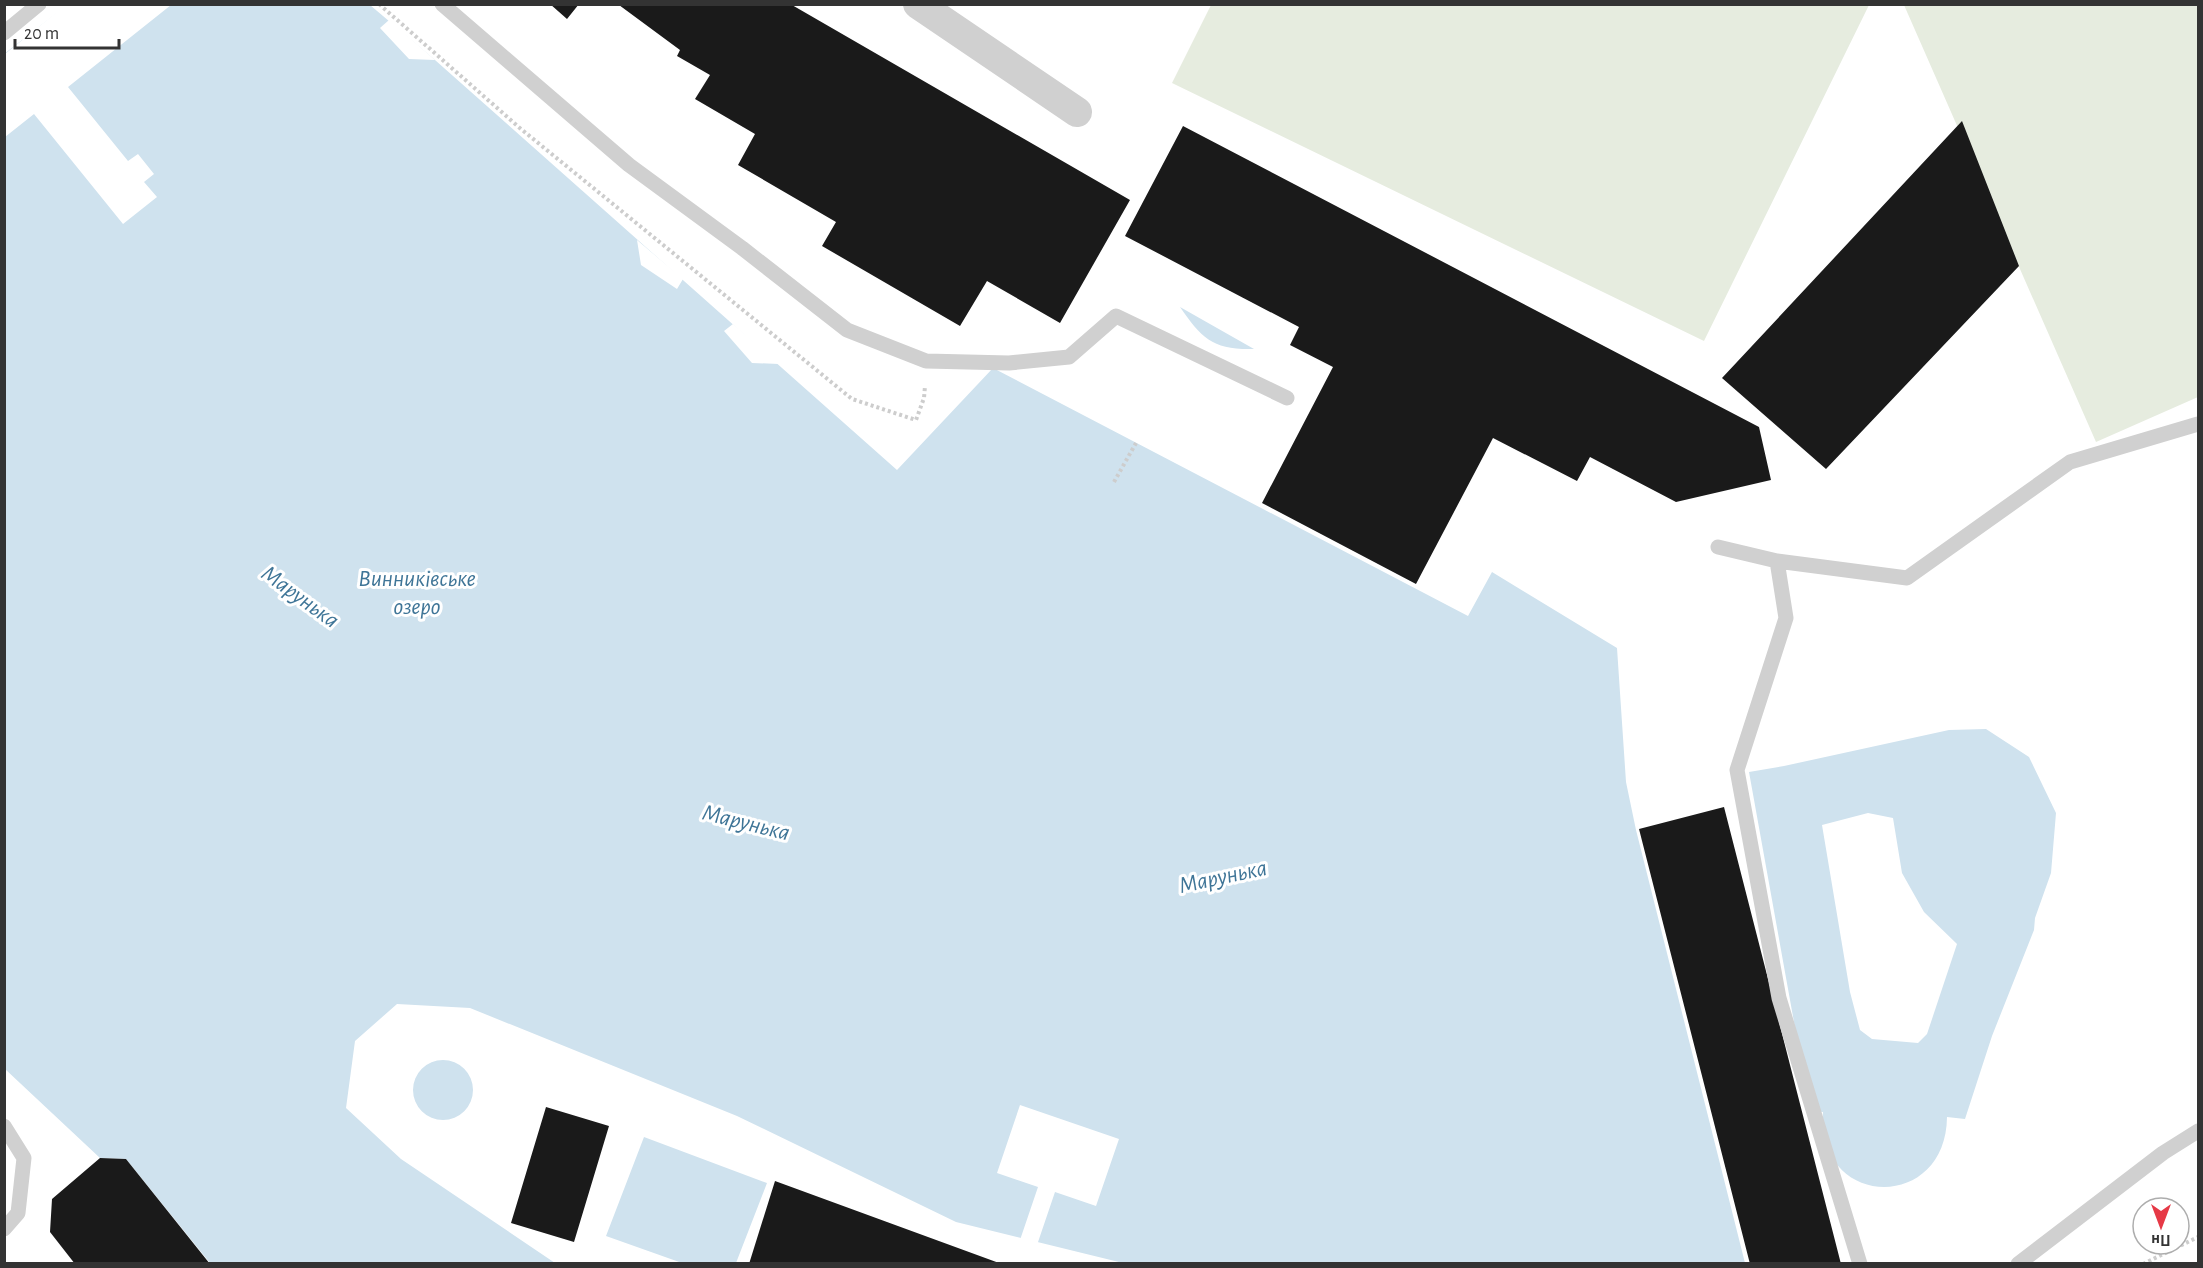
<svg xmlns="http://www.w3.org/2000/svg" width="2203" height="1268" viewBox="0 0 2203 1268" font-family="'Alegreya Sans',sans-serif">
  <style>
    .green { fill: #e6ecdf }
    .water { fill: #cfe2ee; fill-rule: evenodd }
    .pier { fill: #fff }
    .building { fill: #1a1a1a }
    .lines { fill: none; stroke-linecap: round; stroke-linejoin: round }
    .path { stroke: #cdcdcd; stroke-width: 4; stroke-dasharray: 3 3; stroke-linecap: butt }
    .lane { stroke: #d0d0d0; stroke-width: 15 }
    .street { stroke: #d0d0d0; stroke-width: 30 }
    .labels { text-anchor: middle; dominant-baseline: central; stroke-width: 6; stroke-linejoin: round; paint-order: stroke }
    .water-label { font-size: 24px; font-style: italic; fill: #3f7597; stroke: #fff }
  </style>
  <rect width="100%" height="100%" fill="#fff"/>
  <!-- green -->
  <path class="green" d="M1211 5V4L1869 5 1704 341 1172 83Z
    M1904 5H2198V397L2096 442Z"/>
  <!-- water -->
  <path class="water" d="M67 5H370L435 60 897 470 993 368 1468 616 1492 572 1617 648 1626 782 1636 830 1745 1263H1123L956 1222 737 1116 470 1008 397 1004 355 1041 346 1108 401 1159 555 1263H210L126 1159 100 1158 5 1069 4 54Z
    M1180 307 1254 349C1213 350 1202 339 1180 307Z
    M1986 729 2029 757 2056 813 2051 873 2035 918 2034 930 1992 1036 1965 1119 1947 1117C1946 1213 1816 1209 1823 1112L1810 1111 1749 772 1784 766 1949 730ZM1868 813 1893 818 1902 873 1924 912 1957 944 1927 1034 1918 1043 1872 1039 1860 1030 1850 992 1822 825Z
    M413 1090a30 30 0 1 1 60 0a30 30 0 1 1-60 0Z
    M644 1137 767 1183 736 1263H682L606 1236Z"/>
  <!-- pier -->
  <path class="pier" d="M67 4 171 5 68 87 128 161 138 154 154 174 144 182 157 197 123 224 34 114 5 137V54Z
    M389 20 435 60 409 59 380 28Z
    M637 240 683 279 677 289 641 265Z
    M733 324 779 364 752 363 724 331Z
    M1020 1105 1119 1139 1096 1206 1055 1192 1037 1245 1020 1240 1038 1187 997 1173Z"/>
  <!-- building -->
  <path class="building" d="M550 4H579L567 19Z
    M619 5H792L1130 200 1060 323 987 281 960 326 822 246 836 222 738 165 755 134 695 99 710 75 677 56 680 50Z
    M1962 121 2019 266 1826 469 1722 378Z
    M1183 126 1759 427 1771 480 1676 502 1590 457 1577 481 1493 438 1416 584 1262 503 1333 367 1290 345 1299 327 1125 236Z
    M1724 807 1841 1264H1750L1639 829Z
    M546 1107 609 1126 574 1242 511 1223Z
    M100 1158 126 1159 210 1264H75L50 1232 52 1199Z
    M775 1181 999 1263V1264H749Z"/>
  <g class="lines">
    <!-- path -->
    <path class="path" d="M379 4 521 129 852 399 916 420 924 398 925 386
      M1114 482 1136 443
      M2143 1264 2198 1237"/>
    <!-- lane -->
    <path class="lane" d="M442 4 629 165 742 248 847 330 926 361 1009 363 1069 357 1116 316 1287 398
      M4 33 39 4
      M1718 547 1777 561 1786 618 1737 770 1779 998 1860 1264
      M1777 561 1907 578 2070 462 2198 424
      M4 1126 24 1158 18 1213 4 1229
      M2018 1264 2163 1153 2198 1131"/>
    <!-- street -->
    <path class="street" d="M918 4 1077 112"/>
  </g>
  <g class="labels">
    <!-- water labels -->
    <g class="water-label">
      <text x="417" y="579">Винниківське<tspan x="417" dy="28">озеро</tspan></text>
      <text transform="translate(300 597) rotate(36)">Марунька</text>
      <text transform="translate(746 823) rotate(14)">Марунька</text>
      <text transform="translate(1223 877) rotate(-12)">Марунька</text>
    </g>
  </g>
  <!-- border -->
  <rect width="2203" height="1268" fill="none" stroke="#333333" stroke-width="12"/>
  <!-- north arrow -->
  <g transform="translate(2161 1226) rotate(180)"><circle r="28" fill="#ffffff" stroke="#adadad" stroke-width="1.5"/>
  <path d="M0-4.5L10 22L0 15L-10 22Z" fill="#e63946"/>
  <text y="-9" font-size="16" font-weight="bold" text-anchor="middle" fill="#333333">Пн</text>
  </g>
  <!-- scale -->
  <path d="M15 39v9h104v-9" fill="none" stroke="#333333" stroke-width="3"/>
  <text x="24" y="39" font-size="18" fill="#333333" stroke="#ffffff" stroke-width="4.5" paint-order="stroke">20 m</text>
</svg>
